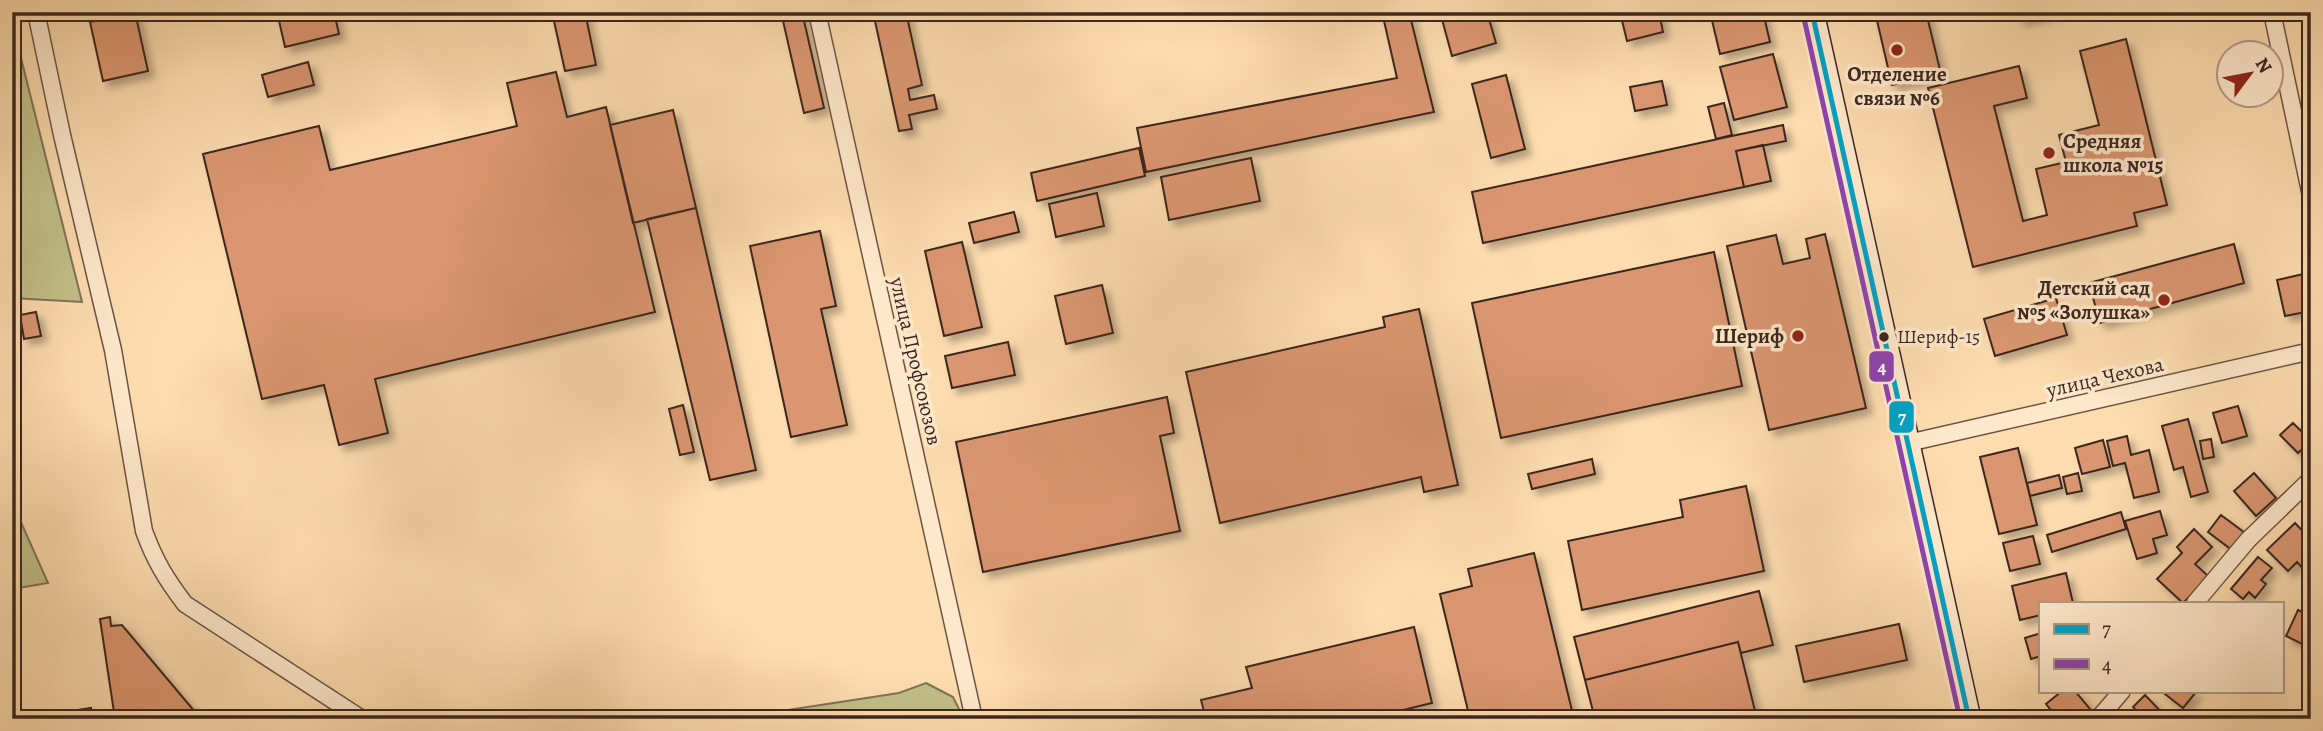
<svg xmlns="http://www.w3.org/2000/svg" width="2323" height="731" viewBox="0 0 2323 731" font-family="Alegreya,serif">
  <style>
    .green { fill: #c2bf89; stroke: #7f7354; stroke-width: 2 }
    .building { fill: #da966f; stroke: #3c271f; stroke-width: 2; filter: url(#shadow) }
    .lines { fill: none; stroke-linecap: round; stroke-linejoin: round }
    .street-casing { stroke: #6c5443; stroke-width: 19 }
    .secondary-casing { stroke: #3c271f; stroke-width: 26 }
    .street { stroke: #fee8cb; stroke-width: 16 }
    .secondary { stroke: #fee8cb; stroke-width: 23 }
    .bus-1-casing { stroke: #fee8cb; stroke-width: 10 }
    .bus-2-casing { stroke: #fee8cb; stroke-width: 10 }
    .bus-1 { stroke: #03a2c5; stroke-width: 5 }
    .bus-2 { stroke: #8e44ad; stroke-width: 5 }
    .poi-dot { fill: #8f2418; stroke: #fee8cb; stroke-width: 2.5 }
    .bus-dot { fill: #3c271f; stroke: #fee8cb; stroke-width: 2.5 }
    .labels { text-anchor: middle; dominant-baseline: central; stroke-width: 7; stroke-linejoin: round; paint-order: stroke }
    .bus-label { font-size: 19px; fill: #3c271f; stroke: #fee8cb; text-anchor: start }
    .poi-label { font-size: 21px; font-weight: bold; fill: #3c271f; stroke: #fee8cb; text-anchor: end }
    .street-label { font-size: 21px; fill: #3c271f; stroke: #fee8cb }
    .line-badge { stroke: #fee8cb; stroke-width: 2.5 }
    .badge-label { font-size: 19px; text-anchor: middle; font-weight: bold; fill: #fff }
  </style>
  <defs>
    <filter id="shadow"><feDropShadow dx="6" dy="6" stdDeviation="3.5" flood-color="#0004"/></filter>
  </defs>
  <rect width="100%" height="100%" fill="#fddcaf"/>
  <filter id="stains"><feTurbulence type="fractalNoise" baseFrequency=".00286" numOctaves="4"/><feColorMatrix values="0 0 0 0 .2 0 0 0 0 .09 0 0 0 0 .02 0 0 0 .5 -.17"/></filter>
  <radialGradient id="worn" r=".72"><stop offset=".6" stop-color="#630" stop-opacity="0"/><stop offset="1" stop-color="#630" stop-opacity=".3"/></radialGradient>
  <!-- green -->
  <path class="green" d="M12 22 82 302 12 298Z
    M12 502 48 583 12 589Z
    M926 683 953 697 964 719H761L775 712 899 693Z"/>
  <!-- building -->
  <path class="building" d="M135 12 148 71 103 81 90 22Z
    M277 12H334L339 34 285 47Z
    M552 12H585L596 65 565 71Z
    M781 12H802L824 108 804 113Z
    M873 12H906L922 85 908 89 910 100 934 95 937 109 909 115 912 129 899 131Z
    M1382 12H1409L1434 112 1146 172 1137 128 1397 78Z
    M1440 12H1487L1496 43 1452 56Z
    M1620 12H1659L1663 32 1627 41Z
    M1710 12H1763L1770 42 1720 54Z
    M1875 12H1926L1941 74 1892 85Z
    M2017 12H2053L2019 20Z
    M2126 39 2167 205 2134 213 2137 226 1973 267 1928 88 2019 66 2027 98 1994 106 2023 221 2047 215 2036 169 2066 162 2059 135 2099 125 2080 51Z
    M1773 54 1787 107 1734 120 1720 67Z
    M308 62 314 85 268 97 262 75Z
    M556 72 567 117 606 107 655 312 375 379 388 433 339 445 324 385 262 399 203 154 319 126 330 170 517 126 507 83Z
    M1506 75 1525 149 1491 158 1472 84Z
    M1662 81 1667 105 1635 111 1630 87Z
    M1724 103 1732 135 1716 139 1708 107Z
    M673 110 696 208 633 223 610 125Z
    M1783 125 1786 141 1736 151 1744 187 1483 243 1472 192Z
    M1763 145 1771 181 1744 187 1736 151Z
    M1139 148 1145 176 1037 201 1031 173Z
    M1251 158 1260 201 1169 220 1161 177Z
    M1097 193 1104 226 1056 237 1049 204Z
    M696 208 756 470 710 480 647 219Z
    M1014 212 1019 232 974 243 969 223Z
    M820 231 836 306 821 309 847 425 791 437 750 246Z
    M1825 234 1866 408 1769 430 1727 246 1776 235 1783 264 1810 258 1806 239Z
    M962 242 982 327 944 336 925 251Z
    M2234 244 2244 283 2100 323 2089 283Z
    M1714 252 1742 386 1501 438 1472 303Z
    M2308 273 2311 287V311L2285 316 2277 280Z
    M1102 285 1113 333 1066 344 1055 296Z
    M2056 298 2067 335 1995 356 1984 319Z
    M1419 309 1458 485 1424 492 1421 477 1220 523 1186 372 1385 327 1383 317Z
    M36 312 41 336 24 339 20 315Z
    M1008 342 1015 375 952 388 945 356Z
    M1167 397 1174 433 1160 436 1180 531 983 572 956 442Z
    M683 405 694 452 680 455 669 409Z
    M2238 406 2247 436 2222 443 2213 413Z
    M2188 419 2208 492 2191 497 2183 467 2174 470 2162 426Z
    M2293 423 2306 436 2311 431V441L2298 453 2280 435Z
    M2127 436 2131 455 2149 450 2159 492 2134 498 2125 463 2113 466 2107 441Z
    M2211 439 2214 457 2203 459 2200 441Z
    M2103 440 2110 467 2082 474 2075 448Z
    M2018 448 2037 525 1999 534 1980 457Z
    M1592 459 1595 474 1532 489 1528 474Z
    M2078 473 2082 491 2067 494 2063 477Z
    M2254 473 2276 498 2256 516 2234 491Z
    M2059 475 2062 488 2030 496 2027 483Z
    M1746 486 1764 571 1582 610 1568 541 1683 517 1680 500Z
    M2160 511 2167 535 2153 539 2157 553 2137 559 2125 521Z
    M2121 512 2126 529 2052 552 2047 535Z
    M2221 515 2245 533 2232 550 2208 532Z
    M2295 523 2311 540V568L2306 572 2297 562 2288 571 2267 550Z
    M2194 529 2212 547 2195 564 2209 577 2183 603 2157 579 2182 553 2177 547Z
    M2033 536 2040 564 2010 571 2003 543Z
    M1534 553 1574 719H1470L1440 594 1472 586 1468 569Z
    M2258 557 2272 568 2261 580 2266 584 2255 598 2249 592 2243 599 2231 589Z
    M2066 573 2073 603H2041V615L2020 620 2012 586Z
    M1759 591 1773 645 1741 653 1738 642 1585 680 1574 637Z
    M2298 610 2311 616V635L2306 646 2286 636Z
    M110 617 111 626 122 625 201 719H115L100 619Z
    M1899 624 1907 660 1804 682 1796 646Z
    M1414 627 1432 703 1366 719H1206L1201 700 1252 688 1246 667Z
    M2041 633V656L2031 659 2025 638Z
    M1738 642 1757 719H1595L1585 680Z
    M2062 691H2075L2096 716 2092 719H2058L2046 704Z
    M2161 691H2197L2183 708Z
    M2145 695 2166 717 2165 719H2144L2133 707Z
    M91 708 92 719H78L77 710Z"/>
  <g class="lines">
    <!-- street casing -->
    <g class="street-casing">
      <path id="street" d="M36 12 62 135 113 350 144 531C155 561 166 579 185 604L362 719
        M817 12 974 719
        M2272 12 2311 196
        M1908 443 2311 351
        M2195 603 2248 540 2311 479
        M2098 719 2122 691"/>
    </g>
    <!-- secondary casing -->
    <g class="secondary-casing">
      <path id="secondary" d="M1812 12 1969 719"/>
    </g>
    <!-- street -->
    <use href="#street" class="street"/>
    <!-- secondary -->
    <use href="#secondary" class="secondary"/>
    <!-- bus-1 casing -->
    <g class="bus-1-casing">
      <path id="bus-1" d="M1812 12 1969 719"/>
    </g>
    <!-- bus-2 casing -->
    <g class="bus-2-casing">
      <path id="bus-2" d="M1803 14 1960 719"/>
    </g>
    <!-- bus-1 -->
    <use href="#bus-1" class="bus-1"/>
    <!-- bus-2 -->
    <use href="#bus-2" class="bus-2"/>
  </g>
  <!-- markers -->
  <g class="poi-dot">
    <circle cx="1897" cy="50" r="7"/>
    <circle cx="2049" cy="153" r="7"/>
    <circle cx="2164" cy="300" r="7"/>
    <circle cx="1798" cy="336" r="7"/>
  </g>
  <circle class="bus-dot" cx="1884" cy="337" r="6"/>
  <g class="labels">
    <!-- bus labels -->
    <g class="bus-label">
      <text x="1897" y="337">Шериф-15</text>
    </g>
    <!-- poi labels -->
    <g class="poi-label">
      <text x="1897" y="74" text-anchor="middle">Отделение<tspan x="1897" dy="24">связи №6</tspan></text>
      <text x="2063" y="141" text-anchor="start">Средняя<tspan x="2063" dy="24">школа №15</tspan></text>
      <text x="2150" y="288">Детский сад<tspan x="2150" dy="24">№5 «Золушка»</tspan></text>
      <text x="1784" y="336">Шериф</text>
    </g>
    <!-- street labels -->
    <g class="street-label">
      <text transform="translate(916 361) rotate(77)">улица Профсоюзов</text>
      <text transform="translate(2105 377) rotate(-13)">улица Чехова</text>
    </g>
  </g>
  <g class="line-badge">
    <rect x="1868" y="350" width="27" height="33" rx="7" fill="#8e44ad"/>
    <rect x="1888" y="400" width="27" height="34" rx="7" fill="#03a2c5"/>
  </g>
  <g class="badge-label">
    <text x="1882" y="373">4</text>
    <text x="1902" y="423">7</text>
  </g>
  <!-- margin -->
  <rect width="2323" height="731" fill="none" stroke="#fddcaf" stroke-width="42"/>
  <rect x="14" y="14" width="2295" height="703" fill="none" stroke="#3c271f" stroke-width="3.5"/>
  <rect x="21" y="21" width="2281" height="689" fill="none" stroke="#3c271f" stroke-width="2"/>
  <!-- legend -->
  <rect x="2039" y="602" width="245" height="91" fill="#fee8cb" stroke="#b09b86" stroke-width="2"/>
  <rect x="2054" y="624" width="35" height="10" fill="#03a2c5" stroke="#b09b86" stroke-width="2"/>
  <text x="2102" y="636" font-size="21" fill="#3c271f">7</text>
  <rect x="2054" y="659" width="35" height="10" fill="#8e44ad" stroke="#b09b86" stroke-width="2"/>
  <text x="2102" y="672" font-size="21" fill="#3c271f">4</text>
  <!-- north arrow -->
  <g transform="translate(2250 74) rotate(58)"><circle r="33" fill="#fee8cb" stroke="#b09b86" stroke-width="2"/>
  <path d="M0-5L12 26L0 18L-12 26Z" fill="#8f2418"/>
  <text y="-10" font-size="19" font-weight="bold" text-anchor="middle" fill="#3c271f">N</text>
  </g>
  <rect width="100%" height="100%" filter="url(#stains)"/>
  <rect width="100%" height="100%" fill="url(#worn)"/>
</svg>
